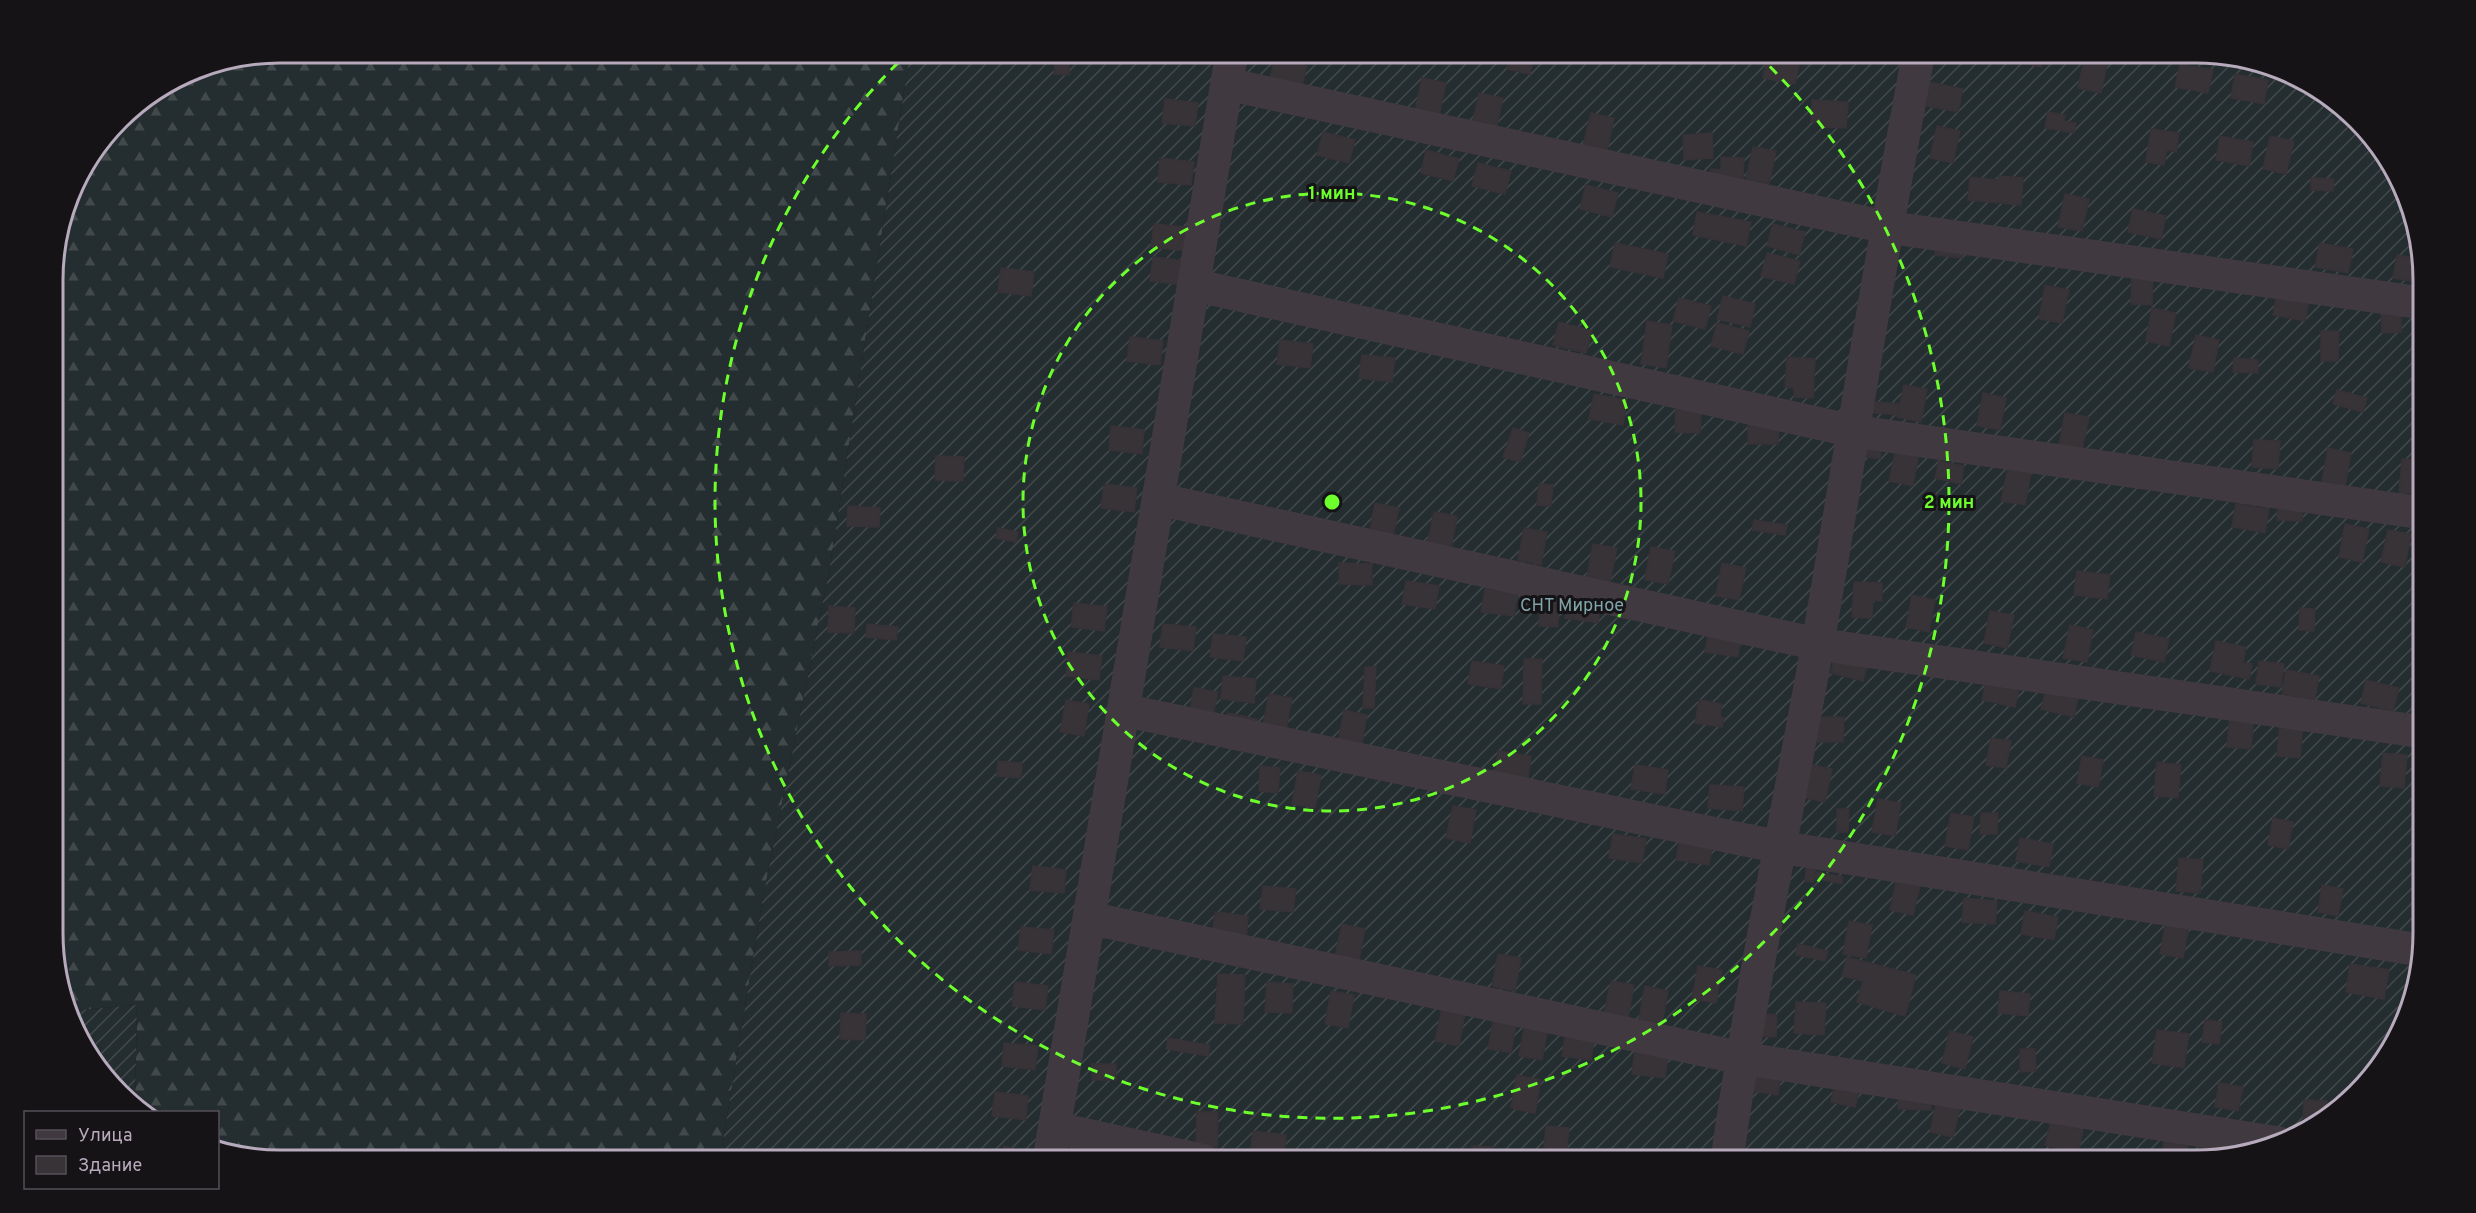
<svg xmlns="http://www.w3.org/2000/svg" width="2476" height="1213" viewBox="0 0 2476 1213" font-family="Overpass,sans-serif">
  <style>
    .forest { fill: url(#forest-firs) }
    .garden { fill: url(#garden-furrows) }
    .building { fill: #373337; stroke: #373237; stroke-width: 1.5 }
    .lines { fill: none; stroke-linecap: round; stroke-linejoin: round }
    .minor { stroke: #403940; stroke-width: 33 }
    .ring { fill: none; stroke: #6cff2c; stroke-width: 3; stroke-dasharray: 10 8 }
    .labels { text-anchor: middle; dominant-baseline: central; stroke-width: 6; stroke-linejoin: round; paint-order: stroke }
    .park-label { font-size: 18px; fill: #7fa5a9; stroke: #161316 }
    .rim { fill: none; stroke: #b7aabc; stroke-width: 3 }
    .centre { fill: #6cff2c; stroke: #161316; stroke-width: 3 }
    .ring-label { font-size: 18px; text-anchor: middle; font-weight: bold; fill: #6cff2c; stroke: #161316; stroke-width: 6; stroke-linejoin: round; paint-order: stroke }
  </style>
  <defs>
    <pattern id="forest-firs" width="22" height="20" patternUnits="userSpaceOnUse" patternTransform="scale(1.5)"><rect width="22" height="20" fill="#242d2f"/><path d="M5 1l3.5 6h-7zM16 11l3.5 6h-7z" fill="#42494b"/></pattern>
    <pattern id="garden-furrows" width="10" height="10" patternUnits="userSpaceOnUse" patternTransform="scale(1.5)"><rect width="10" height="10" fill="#242d2f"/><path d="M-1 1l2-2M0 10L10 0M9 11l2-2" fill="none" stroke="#42494b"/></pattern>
  </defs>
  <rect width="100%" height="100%" fill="#1b181b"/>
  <!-- forest -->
  <path class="forest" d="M280 53H910L829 572 763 897 720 1160H280L218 1146V1112H150L135 1100 137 1005 67 1011 55 963 53 265 76 180 130 109 194 70Z"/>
  <!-- garden -->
  <path class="garden" d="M910 53H2196L2296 76 2377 142 2406 194 2422 251 2423 933 2400 1033 2367 1083 2322 1122 2269 1148 2210 1160H720L763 897 829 572Z
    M137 1005 135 1100 99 1071 70 1020 67 1011Z"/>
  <!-- building -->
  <path class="building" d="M1050 52H1084V57Z
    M1096 52H1106V57L1096 56Z
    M1343 52H1368L1366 63 1342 58Z
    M1511 52H1535L1530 74 1507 69Z
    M2010 52H2044L2041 67 2009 60Z
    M1768 54 1800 61 1795 84 1763 78Z
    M2085 55 2108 60 2101 93 2078 88Z
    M1275 58 1307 66 1301 89 1269 81Z
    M1055 61H1069V75L1054 74Z
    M2180 64 2213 70 2208 93 2175 87Z
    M2235 74 2268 80 2264 104 2231 98Z
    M1422 78 1446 83 1439 116 1415 111Z
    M1930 82 1963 89 1958 112 1926 106Z
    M1479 93 1503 98 1496 131 1472 126Z
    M1165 99 1198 103 1195 126 1162 123Z
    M1812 100 1848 102 1846 128 1821 127 1822 122H1811Z
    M2048 112 2065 115 2064 121 2076 123 2074 133 2045 128Z
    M1591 113 1614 118 1607 151 1583 146Z
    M1937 126 1960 131 1953 163 1930 158Z
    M2151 129 2179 133 2176 152 2167 150 2164 165 2146 162Z
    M1323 132 1355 140 1349 163 1317 155Z
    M1712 133 1713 158 1684 160 1683 135Z
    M2220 136 2253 142 2249 166 2216 160Z
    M2270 136 2294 141 2286 174 2263 169Z
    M1753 147 1776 151 1769 184 1746 179Z
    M1426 150 1459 159 1453 181 1421 173Z
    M1721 157 1744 158 1743 178 1711 176V169L1721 170Z
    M1160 158 1194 162 1191 185 1158 182Z
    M1478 163 1511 171 1505 194 1472 186Z
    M1999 176 2023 178 2021 205 1968 200 1970 177 1998 180Z
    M2311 178 2334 179 2333 191 2311 190Z
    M1586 185 1618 193 1612 217 1580 209Z
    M2065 194 2089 199 2082 231 2058 227Z
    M2133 209 2166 216 2161 239 2128 232Z
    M1697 212 1751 222 1746 246 1693 235Z
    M1154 224 1187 227 1185 251 1151 247Z
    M1773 224 1805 232 1799 255 1767 246Z
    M1937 239 1964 243 1962 258 1935 255Z
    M1615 243 1668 254 1663 278 1610 267Z
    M2320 243 2353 249 2348 273 2315 267Z
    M1767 253 1800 261 1794 284 1761 276Z
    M2397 255 2422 259V283L2393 278Z
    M1153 257 1186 261 1184 285 1150 281Z
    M1001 268 1034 272 1031 296 998 292Z
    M2132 273 2153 274 2152 305 2131 304Z
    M2045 285 2069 290 2062 323 2039 319Z
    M2277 291 2310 297 2305 321 2273 315Z
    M1723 296 1755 304 1750 327 1717 319Z
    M1679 298 1711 306 1705 329 1673 321Z
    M2152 308 2176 313 2169 346 2146 341Z
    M2381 310H2401V332L2382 333Z
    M1647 321 1672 325 1666 368 1641 364Z
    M1559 322 1592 331 1586 353 1553 345Z
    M1717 323 1749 331 1743 354 1711 346Z
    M2321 331H2339L2338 361H2321Z
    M2196 335 2219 340 2213 372 2189 368Z
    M1130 337 1163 341 1160 365 1127 361Z
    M1280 340 1313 344 1310 368 1277 364Z
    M1362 355 1395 358 1392 382 1359 378Z
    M1787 357 1815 359 1813 398 1794 397V388L1785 387Z
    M2234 358 2258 360V373L2233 372Z
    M1904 385 1927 389 1921 422 1897 417Z
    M2337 390 2367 398 2363 412 2333 404Z
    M1983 393 2006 398 2000 430 1977 426Z
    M1594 394 1627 400 1623 425 1589 419Z
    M1865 401 1899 404 1898 415 1864 412Z
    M1676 404H1702L1700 433 1675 432Z
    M2065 413 2089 417 2082 450 2059 445Z
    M1748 423 1779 424 1778 444H1748Z
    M1111 426 1144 430 1142 454 1109 450Z
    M1513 428 1529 433 1520 462 1503 457Z
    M1883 438 1880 459 1852 455Z
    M2254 440 2280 441 2278 469 2252 467Z
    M2328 448 2351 453 2345 486 2322 481Z
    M1896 449 1919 453 1913 486 1889 481Z
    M936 456 964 457 963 481 935 480Z
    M2402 459 2422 461V495L2399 492Z
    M1939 461 1964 466 1961 484 1935 478Z
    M2008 468 2031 473 2025 505 2001 501Z
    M1104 484 1137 488 1134 512 1101 508Z
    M1539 484 1553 485 1551 506 1537 505Z
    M2278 502 2303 503 2302 521 2277 520Z
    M1375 503 1399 508 1392 540 1369 536Z
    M2236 504 2269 509 2265 533 2232 527Z
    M848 506 880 508 879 527 847 526Z
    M1434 512 1457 516 1451 549 1427 545Z
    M1754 520 1787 525 1785 535 1752 530Z
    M2345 524 2369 529 2362 562 2339 557Z
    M998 528 1018 532 1016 542 996 538Z
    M1524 528 1547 532 1541 565 1518 560Z
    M2388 530 2411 534 2405 567 2381 562Z
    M1593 544 1617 548 1610 582 1587 577Z
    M1651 547 1675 551 1668 584 1645 580Z
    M1339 563 1372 564V585L1339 584Z
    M1722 563 1746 568 1739 600 1716 596Z
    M2077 571 2110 575 2107 599 2074 595Z
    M1406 581 1439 586 1435 609 1402 604Z
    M1854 582 1882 583V601L1873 600 1872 618 1852 617Z
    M1485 588 1518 593 1514 616 1481 612Z
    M1540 593 1559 594 1558 627 1539 626Z
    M1568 595 1601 599 1598 623 1565 618Z
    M1912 595 1935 600 1929 632 1906 627Z
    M1074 603 1107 607 1104 631 1071 627Z
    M829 606 855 608 854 633 828 632Z
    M2300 608 2315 609 2314 631 2299 630Z
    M1990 611 2014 615 2007 648 1984 643Z
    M2423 618V635L2418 633Z
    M867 624 898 627 896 640 866 637Z
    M1163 624 1196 627 1193 651 1160 647Z
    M2070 625 2093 630 2087 662 2063 658Z
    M1709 629 1742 634 1738 657 1705 652Z
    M2136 632 2169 639 2164 662 2131 655Z
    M1213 634 1246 637 1243 661 1210 657Z
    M2216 641 2246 647 2243 663 2252 664 2249 679 2210 671Z
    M1836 650 1869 658 1863 681 1831 673Z
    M1068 652 1102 656 1099 680 1066 676Z
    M1524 659H1542L1541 704H1523Z
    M1472 661 1504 666 1501 689 1468 684Z
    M2259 661 2284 664 2281 687 2256 684Z
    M1365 667H1376L1374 708H1363Z
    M2286 670 2319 676 2315 699 2282 694Z
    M1223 676 1256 679 1254 703 1221 699Z
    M1987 676 2020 684 2015 707 1982 700Z
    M2366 680 2399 688 2393 711 2361 703Z
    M2047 686 2079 694 2074 717 2041 709Z
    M1194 688 1218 692 1211 725 1188 721Z
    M1269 694 1292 698 1286 731 1263 726Z
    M1066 700 1089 704 1084 736 1060 732Z
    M1699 700 1722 704 1720 717 1724 718 1722 727 1695 723Z
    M1344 710 1367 715 1361 748 1338 743Z
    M1228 713 1257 719 1255 728 1227 722Z
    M2230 714 2254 716 2251 749 2227 747Z
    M1818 717H1844L1843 742H1817Z
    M2280 722 2303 725 2300 758 2277 756Z
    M1991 738 2011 741 2006 768 1986 765Z
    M1498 751 1531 756 1528 780 1495 775Z
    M2383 753 2407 755 2404 788 2380 786Z
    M2082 756 2103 760 2098 787 2077 783Z
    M998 761 1022 763 1021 778 997 776Z
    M2157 762 2181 765 2178 798 2154 796Z
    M1809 764 1832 769 1825 802 1801 797Z
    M1635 765 1668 770 1665 794 1631 789Z
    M1260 766 1280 768 1278 793 1259 791Z
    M1298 771 1321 775 1315 808 1292 804Z
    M1710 785 1744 787 1742 811 1708 808Z
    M1878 799 1901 803 1895 836 1872 832Z
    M1453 806 1476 810 1470 843 1446 838Z
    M1837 809H1849L1848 832H1837Z
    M1951 813 1974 817 1968 850 1945 846Z
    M1981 813H1998L1997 834H1980Z
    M2273 818 2293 822 2288 849 2268 845Z
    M1613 834 1646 839 1642 863 1609 858Z
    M1680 837 1713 842 1709 865 1676 860Z
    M2020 838 2053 844 2049 867 2016 861Z
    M2179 858 2203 860 2200 893 2176 891Z
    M1807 861 1816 862 1814 882 1805 881Z
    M1033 866 1066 870 1064 893 1030 890Z
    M1817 872 1843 877 1842 884 1815 878Z
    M1897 877 1921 882 1913 915 1890 910Z
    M2322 885 2343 889 2338 916 2318 912Z
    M1263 886 1296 889 1293 912 1260 909Z
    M2419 895 2423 896V924L2414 922Z
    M1964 898 1997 901 1995 924 1962 922Z
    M2025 911 2058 917 2054 940 2021 934Z
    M1215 912 1248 916 1246 939 1212 936Z
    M1849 921 1872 925 1866 958 1843 954Z
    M2166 921 2189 926 2183 958 2160 954Z
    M1342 924 1365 929 1359 961 1335 957Z
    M1021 927 1054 930 1051 954 1018 950Z
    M1798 944 1828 951 1825 961 1796 955Z
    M861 951V965L829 966V952Z
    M1498 954 1521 958 1515 991 1492 986Z
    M1847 957 1916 975 1905 1016 1857 1002 1863 981 1842 976Z
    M2350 964 2389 970 2384 999 2346 992Z
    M1698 966 1722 970 1716 1003 1692 999Z
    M1218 974 1245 975 1243 1024 1215 1023Z
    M1611 981 1634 985 1628 1018 1604 1013Z
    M1015 982 1048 986 1045 1010 1012 1006Z
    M1267 982 1293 984 1292 1013 1265 1012Z
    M1645 986 1668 991 1662 1024 1639 1019Z
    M1331 991 1354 995 1348 1028 1325 1024Z
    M2000 991 2030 994 2028 1016 1998 1013Z
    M1796 1002 1826 1003 1824 1035 1794 1033Z
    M1442 1008 1465 1013 1459 1046 1435 1041Z
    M841 1013 866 1014 865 1040 840 1039Z
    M1753 1013 1777 1015 1776 1037 1752 1036Z
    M1494 1016 1517 1020 1511 1053 1488 1049Z
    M2205 1020 2222 1022 2219 1044 2202 1042Z
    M1525 1023 1548 1028 1542 1060 1519 1056Z
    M2157 1030 2189 1034 2184 1068 2152 1063Z
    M1950 1031 1973 1037 1965 1069 1942 1063Z
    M1566 1032 1594 1037 1591 1060 1562 1056Z
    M1168 1038 1210 1045 1208 1056 1166 1049Z
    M1004 1043 1038 1046 1035 1070 1002 1066Z
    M2020 1049H2035L2036 1071 2020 1072Z
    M1635 1050 1668 1055 1665 1078 1632 1074Z
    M1092 1064H1116V1080H1092Z
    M1749 1067 1781 1072 1778 1095 1745 1090Z
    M1517 1075 1541 1080 1535 1113 1511 1108Z
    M1836 1080 1860 1085 1855 1107 1831 1102Z
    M1899 1082 1933 1083 1931 1110 1898 1109Z
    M2219 1083 2243 1087 2238 1111 2215 1107Z
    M995 1092 1028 1096 1026 1120 992 1116Z
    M1937 1099 1961 1104 1953 1137 1930 1132Z
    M2304 1100 2327 1101 2326 1119 2314 1126H2303Z
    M1197 1112H1218L1217 1147H1196Z
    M2051 1122 2083 1130 2078 1153 2045 1145Z
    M1546 1126 1569 1128 1567 1150 1544 1147Z
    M1253 1131 1286 1135 1284 1158 1250 1155Z
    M2164 1140 2188 1143 2186 1160H2162Z
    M2221 1145 2244 1153 2219 1158Z
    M1004 1146 1025 1152 1023 1160H1000Z
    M1472 1146 1493 1147 1492 1160H1471Z
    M1949 1149 1964 1150 1963 1160H1947Z
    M1421 1153 1445 1156V1160H1420Z
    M1744 1156 1781 1160H1743Z"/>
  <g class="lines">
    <!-- minor -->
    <path class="minor" d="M1227 84 1886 227 2422 303
      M1194 285 1853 431 2422 513
      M1158 499 1817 644 2423 732
      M1123 710 1779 847 2420 950
      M1089 918 1741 1058 2279 1143
      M1055 1128 1202 1160
      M1049 1160 1232 52
      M1727 1160C1751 986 1787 815 1818 643 1852 446 1881 249 1919 52"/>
  </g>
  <!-- distance rings -->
  <g class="ring">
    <circle cx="1332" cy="502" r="309"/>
    <path d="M1757 54A617 617 0 1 1 907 54"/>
  </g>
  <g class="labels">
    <!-- park labels -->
    <g class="park-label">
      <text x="1572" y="606">СНТ Мирное</text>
    </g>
  </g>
  <!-- crop -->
  <path d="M0 0H2476V1213H0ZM280 63H2196A217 217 0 0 1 2413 280V933A217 217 0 0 1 2196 1150H280A217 217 0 0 1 63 933V280A217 217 0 0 1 280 63Z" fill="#161316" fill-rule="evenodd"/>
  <path class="rim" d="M280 63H2196A217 217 0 0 1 2413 280V933A217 217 0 0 1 2196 1150H280A217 217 0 0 1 63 933V280A217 217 0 0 1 280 63Z"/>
  <circle cx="1332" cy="502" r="9" class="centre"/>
  <g class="ring-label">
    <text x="1332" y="199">1 мин</text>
    <text x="1949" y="508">2 мин</text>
  </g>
  <!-- legend -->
  <rect x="24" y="1111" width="195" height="78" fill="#161316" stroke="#564f58" stroke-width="1.5"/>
  <rect x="36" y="1130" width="30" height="9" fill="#403940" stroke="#564f58" stroke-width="1.5"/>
  <text x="78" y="1141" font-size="18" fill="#b7aabc">Улица</text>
  <rect x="36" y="1156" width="30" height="18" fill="#373337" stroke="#564f58" stroke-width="1.5"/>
  <text x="78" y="1171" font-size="18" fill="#b7aabc">Здание</text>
</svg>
